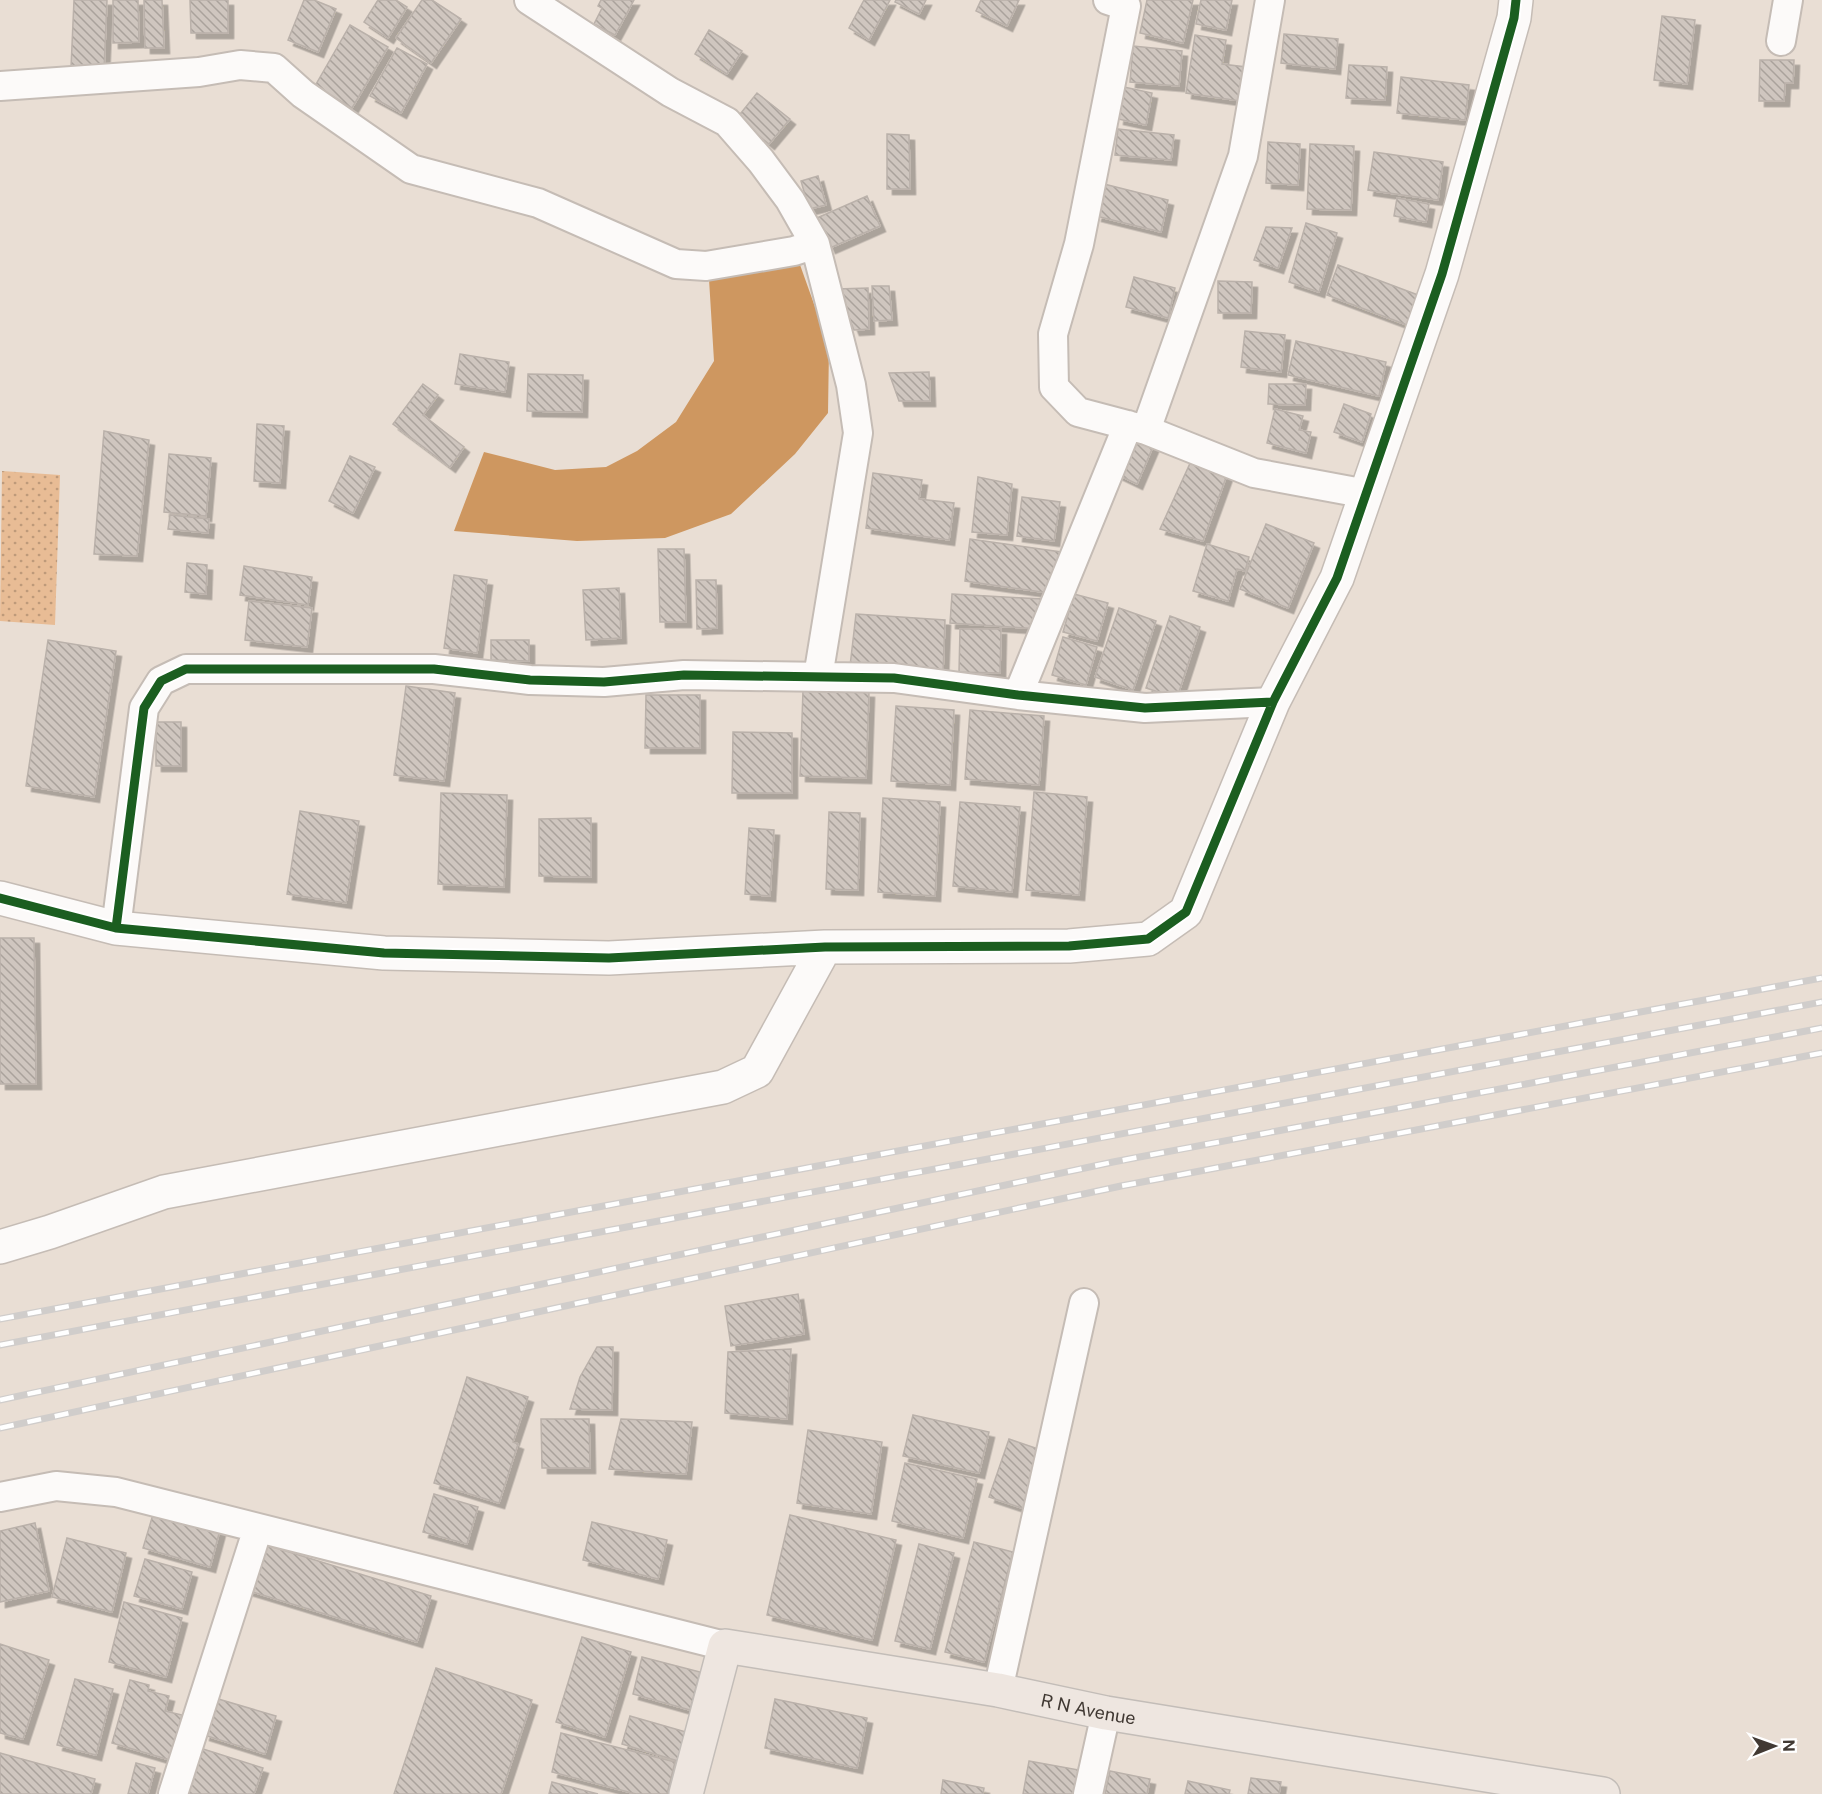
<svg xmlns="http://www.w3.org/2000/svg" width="1822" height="1794" viewBox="0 0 1822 1794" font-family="'Public Sans',sans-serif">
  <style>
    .park { fill: url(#park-dots) }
    .water { fill: #ce9760 }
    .building { fill: url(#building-back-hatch); stroke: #bab1aa; stroke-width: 1.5; filter: url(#shadow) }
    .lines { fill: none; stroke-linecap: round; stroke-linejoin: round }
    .minor-casing { stroke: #c5bcb5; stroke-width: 32 }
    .tertiary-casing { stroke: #c5bcb5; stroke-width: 36 }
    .primary-casing { stroke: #c3bdb8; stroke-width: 36 }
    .minor { stroke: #fcfaf9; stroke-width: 28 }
    .tertiary { stroke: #fcfaf9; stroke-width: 33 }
    .primary { stroke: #eee6e0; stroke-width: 33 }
    .rail-casing { stroke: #d0cdcb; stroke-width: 7 }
    .rail { stroke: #fff; stroke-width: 4.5; stroke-dasharray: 14; stroke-linecap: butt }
    .cycleway-casing { stroke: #fff; stroke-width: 13 }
    .cycleway { stroke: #1b5e20; stroke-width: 9 }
    .labels { text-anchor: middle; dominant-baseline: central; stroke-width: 4.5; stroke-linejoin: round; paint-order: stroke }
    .street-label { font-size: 18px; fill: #413933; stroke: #fff }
  </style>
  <defs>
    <pattern id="park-dots" width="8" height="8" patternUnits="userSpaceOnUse" patternTransform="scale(1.5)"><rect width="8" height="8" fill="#e8bc95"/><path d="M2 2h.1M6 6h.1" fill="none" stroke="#be9a7a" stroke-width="1.8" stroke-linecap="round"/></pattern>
    <pattern id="building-back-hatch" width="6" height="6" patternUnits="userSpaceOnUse" patternTransform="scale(1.5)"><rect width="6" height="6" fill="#cfc6bf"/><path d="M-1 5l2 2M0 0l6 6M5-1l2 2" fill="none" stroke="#aaa29c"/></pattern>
    <filter id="shadow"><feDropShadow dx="5.5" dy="5.5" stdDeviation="0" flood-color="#0004"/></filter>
  </defs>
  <rect width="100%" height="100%" fill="#e9ded4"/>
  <!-- park -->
  <path class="park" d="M2 471 60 475 55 625 0 621Z"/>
  <!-- water -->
  <path class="water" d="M799 262 829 346 828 413 795 454 731 514 665 538 577 541 454 531 484 452 555 470 606 467 637 451 676 422 714 361 709 279Z"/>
  <!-- building -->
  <path class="building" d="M74 0H107L104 70 71 68Z
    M113 0H138L139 42 113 43Z
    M144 0H162L164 48H145Z
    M190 0H228V33H191Z
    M304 0H314L336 9 318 52 288 40Z
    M378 0H396L407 7 388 38 364 22Z
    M422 0H432L461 19 431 63 396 38Z
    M601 0H634L615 35 594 24 602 8 598 6Z
    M864 0H890L869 40 849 28Z
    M896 0H926L919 14 895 2Z
    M981 0H1019L1007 26 976 11Z
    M1147 0H1193L1183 43 1140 33Z
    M1201 0H1232L1226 30 1196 24Z
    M1662 16 1695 20 1687 84 1654 80Z
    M350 25 388 47 352 108 315 86Z
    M709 30 742 51 727 74 695 54Z
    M1284 34 1338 39 1335 69 1281 63Z
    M1195 35 1226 40 1222 64 1246 67 1240 101 1186 93Z
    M1133 46 1182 51 1179 86 1130 82Z
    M397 48 427 64 401 113 370 96Z
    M1760 60H1794L1793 83H1785L1784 101H1759Z
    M1349 65 1387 67 1385 100 1346 98Z
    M1401 77 1469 85 1465 120 1397 113Z
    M1124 87 1152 93 1146 125 1118 119Z
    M757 93 790 119 769 144 737 118Z
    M1118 129 1174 135 1171 160 1115 155Z
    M887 134 909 135 910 189H887Z
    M1268 142 1300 144 1298 185 1266 183Z
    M1310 144 1354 146 1351 210 1307 209Z
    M1374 152 1443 162 1438 200 1368 190Z
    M818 176 826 205 809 209 801 181Z
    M1104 184 1168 200 1161 232 1096 216Z
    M867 196 880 226 830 248 817 218Z
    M1397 198 1429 204 1426 222 1394 216Z
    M1306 223 1337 233 1319 292 1289 282Z
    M1266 227 1292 228 1278 268 1254 260Z
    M1338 265 1418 295 1407 325 1327 295Z
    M1134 277 1175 288 1168 318 1126 307Z
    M1218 281 1252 282 1251 313H1218Z
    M872 286H889L892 320 874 321Z
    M868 288 869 329 854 330 837 289Z
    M1245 331 1285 335 1281 372 1241 367Z
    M1296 341 1386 362 1379 396 1288 375Z
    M460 354 509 362 505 392 455 384Z
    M929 372 930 401H899L889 373Z
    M528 374 583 375 582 412 527 411Z
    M423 384 438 395 423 415 464 447 450 467 393 424Z
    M1269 384H1306L1305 405 1268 404Z
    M1344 404 1371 414 1362 442 1334 432Z
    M1275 409 1303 416 1299 430 1311 432 1306 453 1267 443Z
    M257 424 284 426 280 483 254 481Z
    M104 431 149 440 137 556 94 554Z
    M1133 433 1155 442 1137 484 1116 474Z
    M169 454 211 458 206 516 164 512Z
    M350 456 375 467 353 513 329 501Z
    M1192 459 1228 472 1203 541 1160 529Z
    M873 473 922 480 919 499 954 503 949 540 866 528Z
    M978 477 1012 484 1007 535 972 532Z
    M1022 497 1060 502 1054 541 1017 536Z
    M170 515 209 519 208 533 168 529Z
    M1266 524 1314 543 1288 608 1240 589Z
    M970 539 1061 552 1055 594 965 581Z
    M1207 544 1249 557 1245 571 1237 569 1228 601 1193 591Z
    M658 549H684L686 622H660Z
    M187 563 207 565 206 594 185 592Z
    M244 566 312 577 308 605 240 595Z
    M454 575 487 580 477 653 444 648Z
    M696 580H716L717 628 697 629Z
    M619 588 621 638 586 640 583 590Z
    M952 594 1043 599 1041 629 950 623Z
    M1074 594 1108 603 1097 641 1063 632Z
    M249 601 312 608 307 647 245 640Z
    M1119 608 1156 621 1133 690 1095 677Z
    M856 614 945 620 943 672 850 666Z
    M1170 616 1200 627 1177 698 1146 688Z
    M960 629H1001L1000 673 959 672Z
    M1063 637 1097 647 1086 685 1052 675Z
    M48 640 116 651 94 797 26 786Z
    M491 640H529V661L491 660Z
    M406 686 455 693 444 781 394 775Z
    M803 690 869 692 866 778 800 776Z
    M646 695H700V748H645Z
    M896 706 954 710 950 785 891 781Z
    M970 710 1044 716 1039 785 965 779Z
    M156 722H181V766H156Z
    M733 732 792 733V793H732Z
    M1034 792 1087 797 1079 895 1026 890Z
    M441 793 507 795 504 887 438 884Z
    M883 798 940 802 935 896 878 892Z
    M960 802 1020 807 1012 892 953 886Z
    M300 811 359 821 346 903 287 894Z
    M829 812 860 813 858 890 826 889Z
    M591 818V877L539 876V819Z
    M749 828 774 830 770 896 745 894Z
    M0 938H34L36 1084H0Z
    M798 1294 804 1334 731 1346 725 1306Z
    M597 1347H613L612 1410 570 1409 580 1377Z
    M791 1349 787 1419 725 1413 728 1352Z
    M467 1377 528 1397 513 1442 518 1444 499 1503 434 1483Z
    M913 1415 989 1432 979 1473 903 1456Z
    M541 1419H589L590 1468H542Z
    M621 1419 692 1422 686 1474 609 1469Z
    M808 1430 882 1442 871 1514 797 1503Z
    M1009 1439 1044 1451 1025 1509 989 1497Z
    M905 1463 977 1479 963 1538 892 1521Z
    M434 1494 478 1507 467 1544 423 1532Z
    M154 1511 220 1530 210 1567 143 1548Z
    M790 1515 896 1540 872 1640 767 1615Z
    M592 1522 667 1540 658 1579 583 1560Z
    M35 1523 49 1591 0 1602V1531Z
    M67 1538 126 1553 112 1612 52 1597Z
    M257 1542 431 1596 417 1642 243 1589Z
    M974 1542 1013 1552 984 1662 945 1652Z
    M919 1544 954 1553 930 1649 895 1641Z
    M145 1559 192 1572 182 1609 134 1596Z
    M124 1602 182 1618 166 1677 109 1662Z
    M582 1637 631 1652 605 1737 556 1722Z
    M0 1644 49 1660 23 1739 0 1733Z
    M642 1657 700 1672 690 1710 633 1694Z
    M436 1668 532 1700 501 1794H394Z
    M75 1679 113 1689 96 1755 57 1745Z
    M130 1680 149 1685 148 1691 169 1696 165 1711 182 1715 170 1760 112 1743Z
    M215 1698 276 1716 265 1754 204 1735Z
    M775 1699 867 1718 857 1768 765 1748Z
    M630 1716 686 1732 678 1761 622 1744Z
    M561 1733 675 1762 667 1794H636L552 1772Z
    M200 1748 263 1768 254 1794H185Z
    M0 1753 95 1779 91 1794H0Z
    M1029 1761 1079 1770 1074 1794H1023Z
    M136 1763 155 1768 148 1794H128Z
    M1110 1771 1150 1779 1147 1794H1105Z
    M1251 1778 1281 1782 1279 1794H1248Z
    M943 1780 984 1788 983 1794H941Z
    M1188 1781 1230 1790 1229 1794H1185Z
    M552 1782 598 1794H549Z"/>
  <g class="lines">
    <!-- minor casing -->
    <g class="minor-casing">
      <path id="minor" d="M529 0 670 92 727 122 761 161 790 200 815 244 851 385 858 433 818 677
        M1108 0 1126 6 1079 244 1053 334 1054 387 1078 412 1146 430 1254 473 1367 494
        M1781 41 1788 0
        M0 86 199 72 240 65 274 68 303 94 411 169 538 203 676 264 706 266 794 251 815 244
        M1146 430 1243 156 1270 0
        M1018 695 1128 425
        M116 928 144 708 161 681 186 669H434L530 680 604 682 684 675 894 678 1018 695 1145 708 1273 702
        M0 1497 56 1486 116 1492 725 1646
        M998 1690 1084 1303
        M173 1794 258 1528
        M1088 1794 1106 1713"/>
    </g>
    <!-- tertiary casing -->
    <g class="tertiary-casing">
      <path id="tertiary" d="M0 898 116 928 384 953 609 958 825 947 1069 946 1148 939 1186 912 1273 702 1337 578 1442 274 1514 18 1516 0
        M0 1247 50 1232 164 1192 723 1087 757 1071 825 947"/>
    </g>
    <!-- primary casing -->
    <g class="primary-casing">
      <g id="primary">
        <path id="s1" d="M686 1794 725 1646 998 1690 1106 1713 1603 1794"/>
      </g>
    </g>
    <!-- minor -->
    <use href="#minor" class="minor"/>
    <!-- tertiary -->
    <use href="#tertiary" class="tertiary"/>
    <!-- primary -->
    <use href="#primary" class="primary"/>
    <!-- rail casing -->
    <g class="rail-casing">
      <path id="rail" d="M0 1319 1822 978
        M0 1345 1822 1002
        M0 1400 1113 1162 1822 1028
        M0 1428 1121 1186 1822 1053"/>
    </g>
    <!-- rail -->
    <use href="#rail" class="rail"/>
    <!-- cycleway casing -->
    <g class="cycleway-casing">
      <path id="cycleway" d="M0 898 116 928 384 953 609 958 825 947 1069 946 1148 939 1186 912 1273 702 1337 578 1442 274 1514 18 1516 0
        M116 928 144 708 161 681 186 669H434L530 680 604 682 684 675 894 678 1018 695 1145 708 1273 702"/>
    </g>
    <!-- cycleway -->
    <use href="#cycleway" class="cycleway"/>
  </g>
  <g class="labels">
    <!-- street labels -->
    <g class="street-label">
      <text stroke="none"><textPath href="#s1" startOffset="522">R N Avenue</textPath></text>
    </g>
  </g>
  <!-- north arrow -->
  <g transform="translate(1774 1746) rotate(89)" stroke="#ffffff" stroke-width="4.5" paint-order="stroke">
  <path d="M0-4.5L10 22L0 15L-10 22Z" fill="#413933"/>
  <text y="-9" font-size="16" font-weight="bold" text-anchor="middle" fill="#413933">N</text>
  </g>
</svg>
